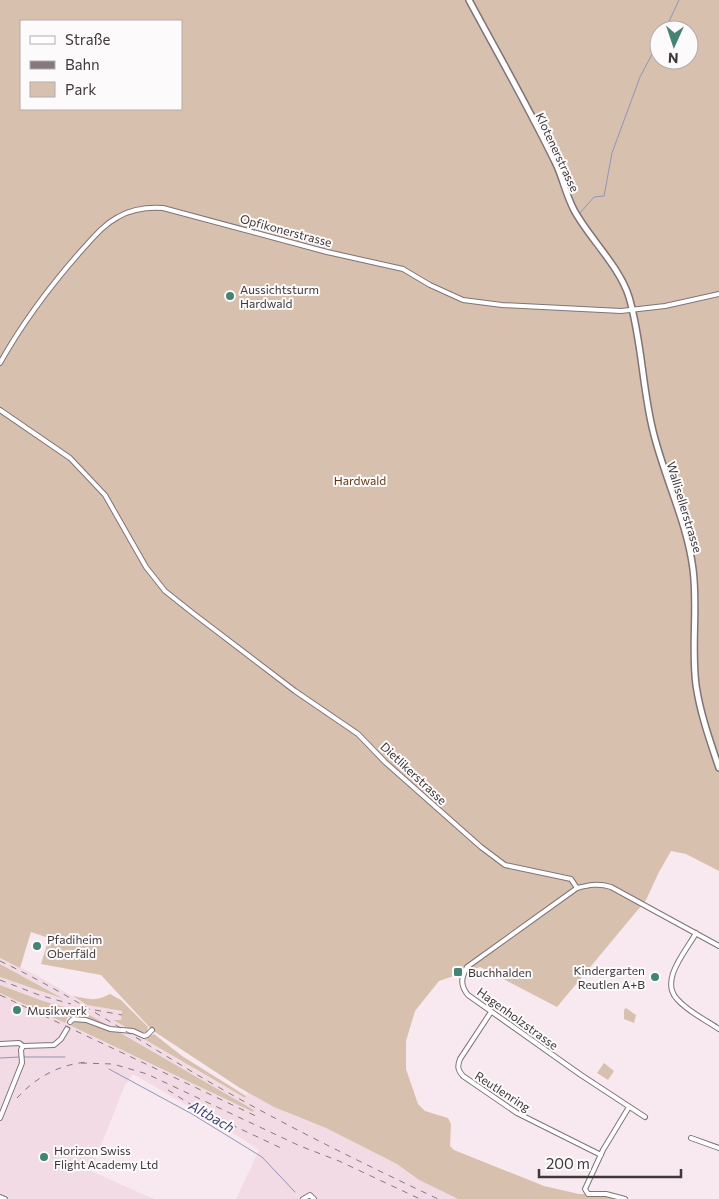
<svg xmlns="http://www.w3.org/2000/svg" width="719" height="1199" viewBox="0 0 719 1199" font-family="Commissioner,sans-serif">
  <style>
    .built { fill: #f2dbe5 }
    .green { fill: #d8c0ae; fill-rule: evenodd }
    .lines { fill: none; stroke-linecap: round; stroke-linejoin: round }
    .stream { stroke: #9195b7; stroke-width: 1 }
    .street-casing { stroke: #807378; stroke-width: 6 }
    .secondary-casing { stroke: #807378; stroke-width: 8 }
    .street { stroke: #fff; stroke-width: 4 }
    .secondary { stroke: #fff; stroke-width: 5 }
    .rail { stroke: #847a7e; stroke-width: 1; stroke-dasharray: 6 6; stroke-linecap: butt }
    .poi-dot { fill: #438474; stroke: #fdfafb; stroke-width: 2 }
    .labels { text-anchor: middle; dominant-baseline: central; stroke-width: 4; stroke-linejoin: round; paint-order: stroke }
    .street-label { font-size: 12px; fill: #3e383a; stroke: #fdfafb }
    .poi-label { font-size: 12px; fill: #3e383a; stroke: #fdfafb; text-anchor: start }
    .park-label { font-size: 12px; fill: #643811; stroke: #fdfafb }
    .water-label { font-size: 14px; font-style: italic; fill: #3c3f6f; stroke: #fdfafb }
  </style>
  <rect width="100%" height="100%" fill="#f8e9f0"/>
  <!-- built -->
  <path class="built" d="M0 958 38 976 87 1005 122 1011 121 1021H114L215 1081 245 1098 248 1092 274 1107 326 1128 397 1164 419 1180 458 1199H236L259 1150 212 1120 133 1074 125 1085 91 1171 154 1199H0V993L65 1023 67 1021 72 1024V1027L253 1112 254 1110 86 1013 43 1001 0 985V977L64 999 0 964Z"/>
  <!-- green -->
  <path class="green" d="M0 0H719V871L686 854 671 851 659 872 646 900 557 1007 480 967 439 981 415 1011 406 1041V1069L418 1104 425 1111 448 1118 451 1124 450 1146 454 1150 544 1186 579 1194H606L625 1199H458L419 1180 397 1164 326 1128 274 1107 240 1088 152 1030 101 975 41 964 49 938 31 932 20 968 0 958ZM21 21H181V109H21ZM659 30H689V60H659Z
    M0 964 64 999 0 977Z
    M0 985 43 1001 86 1013 111 1027 86 1019 68 1017 65 1023 0 993Z
    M110 994 121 1000 148 1027 147 1033 127 1028 113 1020H121L122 1011 87 1005 73 996C91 999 94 1002 110 994Z
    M626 1008 636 1015 634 1023 624 1019V1010Z
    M83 1021 109 1031H117L254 1110 253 1112 71 1026 72 1022Z
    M154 1034 182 1056 246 1096 245 1098 144 1039Z
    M604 1063 614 1071 608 1080 597 1073Z"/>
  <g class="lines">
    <!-- stream -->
    <path class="stream" d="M665 30 679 0
      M580 213 594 197 604 196 612 153 640 77 659 41
      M23 1057H65
      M0 1058 19 1057
      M109 1069 192 1114 262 1157 295 1192"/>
    <!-- street casing -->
    <g class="street-casing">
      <path id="street" d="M0 363C23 322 51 285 81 251 93 238 103 225 118 217 132 209 146 207 163 208L327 252 403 269 430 285 463 300 502 305 621 311 665 306 719 294
        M0 410 70 458 105 495 146 567 165 591 194 614 295 691 358 734 385 762 481 847 505 865 571 879 577 888
        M696 933C687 950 659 980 677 999 688 1012 706 1020 719 1029
        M491 1012 460 1059C457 1067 458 1070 463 1076L517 1113 601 1155
        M70 1022 73 1019 86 1020 110 1029 133 1031 144 1036 147 1035 152 1030
        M0 1044 19 1043 23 1046 54 1045 61 1039 67 1029
        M645 1117 581 1075 468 995C460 985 461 978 467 967L577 888C589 885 598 883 611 887L719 946
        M0 1118 22 1063 21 1050 23 1046
        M691 1138 719 1148
        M0 1197 5 1199
        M303 1199 310 1195 314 1199
        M625 1199 606 1194H588L585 1189 603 1150 629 1107"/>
    </g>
    <!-- secondary casing -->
    <g class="secondary-casing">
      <path id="secondary" d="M469 0C498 54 529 108 556 164 563 179 566 195 574 210 589 238 620 267 629 297 642 341 642 387 653 431 664 477 687 522 693 569 698 608 691 646 696 685 700 713 710 741 719 768"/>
    </g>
    <!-- street -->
    <use href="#street" class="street"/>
    <!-- secondary -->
    <use href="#secondary" class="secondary"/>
    <!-- rail -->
    <path class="rail" d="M0 961C72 995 138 1040 206 1080 282 1124 360 1162 438 1199
      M0 980 39 995 71 1004
      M0 995 260 1118
      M95 1010 122 1015
      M81 1063 113 1064 147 1074 300 1146 339 1161 420 1199
      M168 1090 198 1109 281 1148
      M17 1098C36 1077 60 1064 88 1062"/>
  </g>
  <!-- markers -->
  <g class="poi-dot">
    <circle cx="230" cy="296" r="5"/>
    <circle cx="37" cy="946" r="5"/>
    <rect x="453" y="967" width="10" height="10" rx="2.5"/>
    <circle cx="655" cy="977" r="5"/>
    <circle cx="17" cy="1010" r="5"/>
    <circle cx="44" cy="1157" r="5"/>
  </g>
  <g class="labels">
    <!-- street labels -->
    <g class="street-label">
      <text transform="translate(558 152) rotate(65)">Klotenerstrasse</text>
      <text transform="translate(286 230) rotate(15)">Opfikonerstrasse</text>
      <text transform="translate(685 507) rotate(73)">Wallisellerstrasse</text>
      <text transform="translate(414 773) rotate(43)">Dietlikerstrasse</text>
      <text transform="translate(518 1018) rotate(36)">Hagenholzstrasse</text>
      <text transform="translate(503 1091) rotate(33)">Reutlenring</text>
    </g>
    <!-- poi labels -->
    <g class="poi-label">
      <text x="240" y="289">Aussichtsturm<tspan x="240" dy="14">Hardwald</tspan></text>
      <text x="47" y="939">Pfadiheim<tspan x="47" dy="14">Oberfäld</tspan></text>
      <text x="645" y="970" text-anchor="end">Kindergarten<tspan x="645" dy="14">Reutlen A+B</tspan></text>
      <text x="468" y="972">Buchhalden</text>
      <text x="27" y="1010">Musikwerk</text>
      <text x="54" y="1150">Horizon Swiss<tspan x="54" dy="14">Flight Academy Ltd</tspan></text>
    </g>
    <!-- park labels -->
    <g class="park-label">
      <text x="360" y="480">Hardwald</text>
    </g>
    <!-- water labels -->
    <g class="water-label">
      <text transform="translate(212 1116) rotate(30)">Altbach</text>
    </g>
  </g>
  <!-- legend -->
  <rect x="20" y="20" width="162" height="90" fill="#fdfafb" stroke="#b1acae"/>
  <rect x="30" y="36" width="25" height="8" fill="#ffffff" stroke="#b1acae"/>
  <text x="65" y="45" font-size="15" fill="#3e383a">Straße</text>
  <rect x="30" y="61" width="25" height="8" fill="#847a7e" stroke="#b1acae"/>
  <text x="65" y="70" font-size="15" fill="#3e383a">Bahn</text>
  <rect x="30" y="82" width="25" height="15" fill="#d8c0ae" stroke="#b1acae"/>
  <text x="65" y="95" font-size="15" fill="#3e383a">Park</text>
  <!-- north arrow -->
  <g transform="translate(674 45) rotate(183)"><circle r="24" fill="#fdfafb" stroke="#b1acae"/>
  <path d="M0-4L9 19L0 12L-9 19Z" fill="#438474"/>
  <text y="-8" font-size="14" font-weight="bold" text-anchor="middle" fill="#3e383a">N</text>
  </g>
  <!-- scale -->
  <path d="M539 1169v8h142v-8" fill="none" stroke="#3e383a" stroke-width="2.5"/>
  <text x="546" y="1169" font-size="15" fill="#3e383a" stroke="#fdfafb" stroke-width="4" paint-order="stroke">200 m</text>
</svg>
